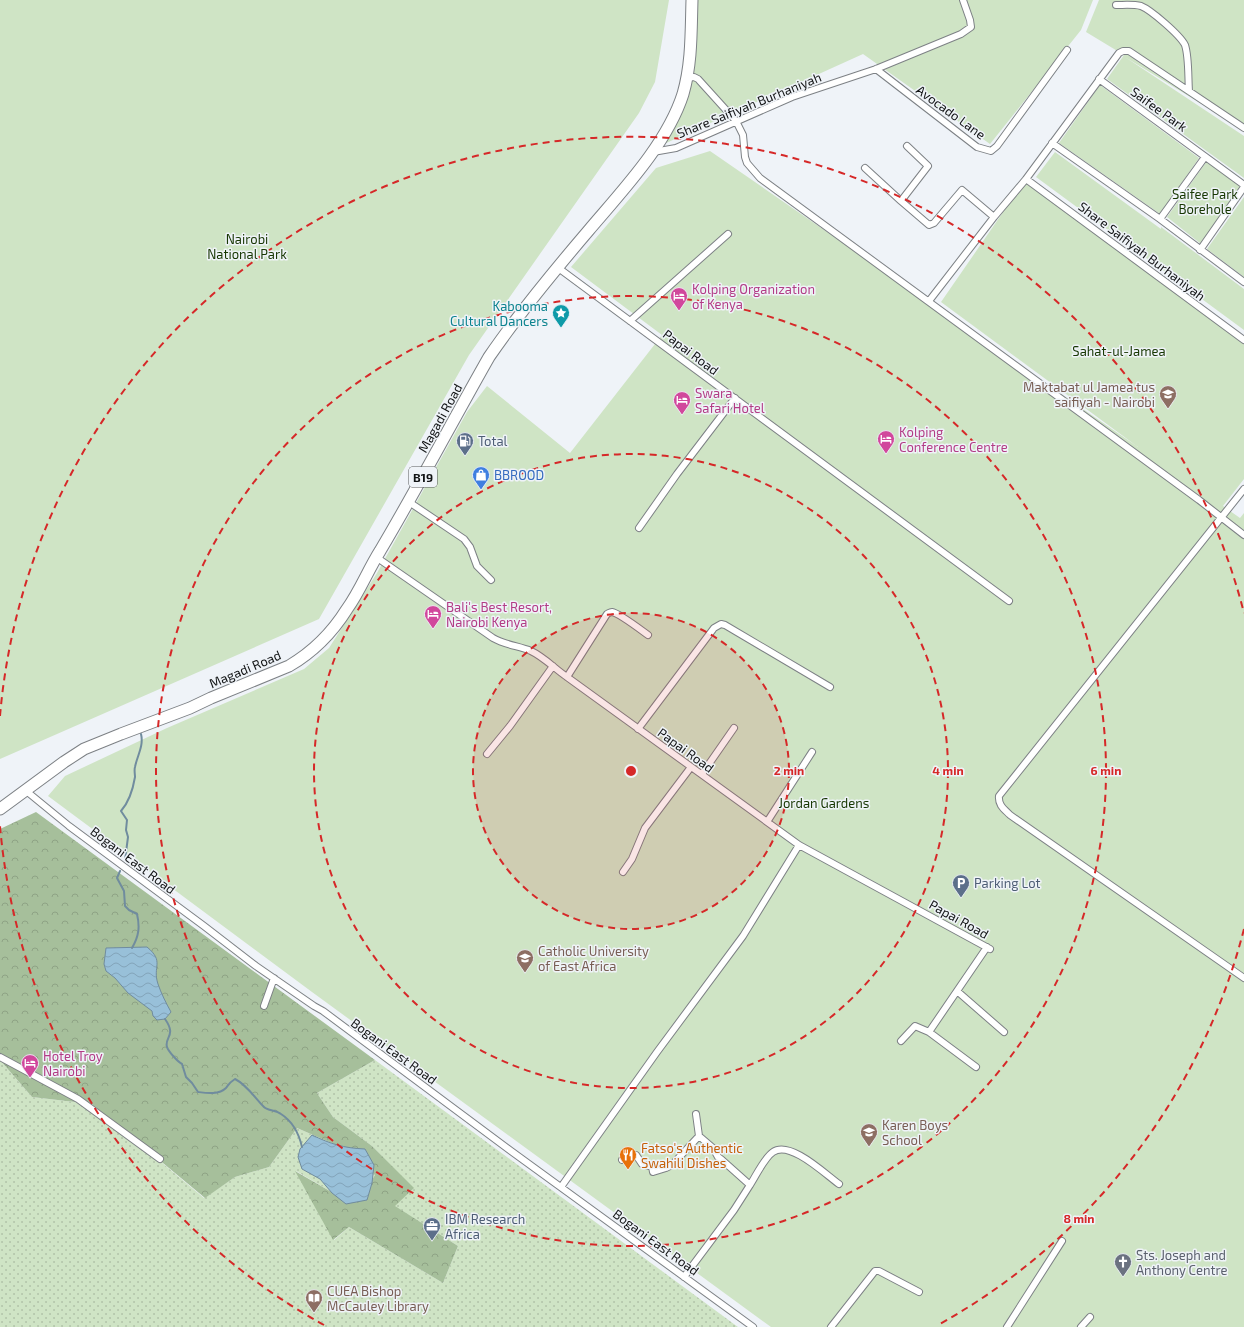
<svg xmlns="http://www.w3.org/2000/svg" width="1244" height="1327" viewBox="0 0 1244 1327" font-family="'Exo 2',sans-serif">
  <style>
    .grass { fill: url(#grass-dots) }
    .forest { fill: url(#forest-crowns) }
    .green { fill: #cfe4c5 }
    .water { fill: url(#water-waves); stroke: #708c9e }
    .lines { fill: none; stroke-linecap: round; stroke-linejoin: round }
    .stream { stroke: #708c9e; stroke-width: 2 }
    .street-casing { stroke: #7d8185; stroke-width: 8 }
    .highway-casing { stroke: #7d8185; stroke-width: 13 }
    .street { stroke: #fff; stroke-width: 6 }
    .highway { stroke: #fff; stroke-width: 11 }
    .ring { fill: none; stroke: #d62828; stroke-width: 2; stroke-dasharray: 7 5 }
    .labels { text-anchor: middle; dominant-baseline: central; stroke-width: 3; stroke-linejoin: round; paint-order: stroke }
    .shield { fill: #eff3f8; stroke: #545658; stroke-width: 1 }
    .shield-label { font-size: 12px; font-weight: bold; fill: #111314 }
    .street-label { font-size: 13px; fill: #111314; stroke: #eff3f8 }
    .park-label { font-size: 13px; fill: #173702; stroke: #eff3f8 }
    .hotel-label { font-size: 13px; fill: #b23c85; stroke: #eff3f8; text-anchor: start }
    .culture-label { font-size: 13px; fill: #0d838f; stroke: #eff3f8; text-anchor: end }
    .education-label { font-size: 13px; fill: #785e54; stroke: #eff3f8; text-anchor: start }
    .service-label { font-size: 13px; fill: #4e5e75; stroke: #eff3f8; text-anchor: start }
    .shop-label { font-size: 13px; fill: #366cbe; stroke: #eff3f8; text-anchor: start }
    .food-label { font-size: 13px; fill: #c56008; stroke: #eff3f8; text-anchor: start }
    .worship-label { font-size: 13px; fill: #5b616d; stroke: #eff3f8; text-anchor: start }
    .centre { fill: #d62828; stroke: #eff3f8; stroke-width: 2 }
    .ring-label { font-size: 12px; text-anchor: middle; font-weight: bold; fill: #d62828; stroke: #eff3f8; stroke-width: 3; stroke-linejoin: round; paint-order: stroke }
  </style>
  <defs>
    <pattern id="grass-dots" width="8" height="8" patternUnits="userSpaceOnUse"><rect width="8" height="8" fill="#cfe4c5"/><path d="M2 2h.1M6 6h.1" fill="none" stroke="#b1c3a8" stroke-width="1.8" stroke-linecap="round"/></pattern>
    <pattern id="forest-crowns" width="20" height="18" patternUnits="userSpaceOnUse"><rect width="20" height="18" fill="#a6bf9b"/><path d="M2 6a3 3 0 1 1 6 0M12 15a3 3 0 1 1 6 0" fill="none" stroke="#8ea385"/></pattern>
    <pattern id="water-waves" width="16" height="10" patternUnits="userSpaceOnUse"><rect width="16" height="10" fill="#98c0d9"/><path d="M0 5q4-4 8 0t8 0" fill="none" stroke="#82a4b9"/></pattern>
  </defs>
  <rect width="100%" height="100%" fill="#eff3f8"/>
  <!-- grass -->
  <path class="grass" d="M0 1060 32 1097 92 1104 204 1198 235 1177 269 1167 297 1128 343 1148 375 1175 359 1201 335 1194 296 1171 334 1240 349 1227 443 1283 458 1246 394 1206 413 1188 372 1146 333 1117 317 1093 375 1060 738 1327H0Z"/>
  <!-- forest -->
  <path class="forest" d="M36 812 375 1060 317 1093 333 1117 372 1146 414 1188 395 1206 458 1246 443 1283 349 1227 333 1240 295 1171 335 1194 359 1201 375 1175 343 1148 297 1128 269 1167 235 1177 205 1198 92 1104 32 1097 0 1060V829Z"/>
  <!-- green -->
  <path class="green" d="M0 0H669L655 82 639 113 469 355 319 619 0 759Z
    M695 0H1093L1081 30 990 144 863 54 664 144 688 95Z
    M1099 0H1244V130L1125 57 1244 136V178L1107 79 1124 55 1086 32Z
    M1100 85 1199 158 1160 214 1059 143Z
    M710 151 1138 447 941 302 1026 179 1244 343V479L1223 506 1240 518 1244 513V1327H771L312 992 48 796 65 776 167 728 304 669 329 648 377 573 467 412 487 386 570 453 662 335 571 267 656 168Z
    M1055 152 1161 229V227L1244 289V330L1036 177Z
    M1207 161 1243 186 1201 244 1167 217Z
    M1244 197V277L1207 249Z"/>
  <!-- water -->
  <path class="water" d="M147 947C165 962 152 966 158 984 161 993 166 1003 171 1012L165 1019 157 1020 153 1016 152 1011 128 993 115 978 106 971 104 964 106 948Z
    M312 1135C331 1144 343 1148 365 1149L374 1165 372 1183 367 1200 346 1204 332 1193 320 1179 302 1169 298 1157 300 1149Z"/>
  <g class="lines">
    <!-- stream -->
    <path class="stream" d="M125 860 128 837 126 830 127 820 121 811C129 802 133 789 135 777 135 774 134 770 135 767 137 756 144 746 141 734
      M120 871 117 878 124 891 125 906 129 910 137 914C140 927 139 936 132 948
      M165 1019C177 1036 164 1037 167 1047 168 1051 178 1062 182 1064L186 1077 192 1083 198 1092C206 1093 219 1095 226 1088 229 1084 230 1082 235 1079 247 1085 254 1097 264 1107 268 1111 276 1110 281 1114 292 1121 299 1134 302 1147"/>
    <!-- street casing -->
    <g class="street-casing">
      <path id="street" d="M1116 5C1124 5 1133 4 1141 6 1151 10 1180 35 1185 45 1189 57 1188 78 1189 91
        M876 69 977 147 991 151 997 146 1067 50
        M687 78 694 77 698 79 736 121 743 135 745 157 747 163 760 178 1199 500 1244 535
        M1099 79 1244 185
        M1244 128 1129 51H1123L1119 53 1026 179 1244 340
        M1052 143 1160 219 1244 282
        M907 146 928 166 901 201 929 225 934 223 962 190 994 217 1026 179
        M653 152 676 148 792 97 876 69 961 34 971 27 970 20 963 0
        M865 168 901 201
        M1160 219 1205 157
        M1200 250 1244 187
        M557 267 1009 601
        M929 301 994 217
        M630 321 728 234
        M1244 489 999 796C998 805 1004 809 1010 815L1244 978
        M409 502 464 539 470 547 477 566 491 580
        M639 528 677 474 735 398
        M376 557 493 638C505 645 519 646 531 651 544 657 555 669 567 677L799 845 990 949
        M567 677 607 614C609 613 610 612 612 612 619 613 641 630 648 635
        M638 729 714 628 721 624 725 625 830 687
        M487 754 510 726 553 666
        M702 774 734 728
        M25 790 69 826 204 926 256 966 314 1006 323 1011 511 1151 753 1327
        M767 822 812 752
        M623 872 632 859 645 828 691 767
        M957 991 1004 1032
        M264 1006 274 978
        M901 1041 915 1026 929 1032
        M0 1057 78 1099 160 1159
        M976 1067 929 1032 987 947
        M696 1114 699 1136
        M622 1160 636 1155 642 1164 652 1167 653 1172 666 1168 672 1165 699 1136 713 1148 718 1157 722 1160 750 1185 734 1210 684 1277
        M750 1185C756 1176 764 1158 773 1152 790 1140 825 1174 839 1184
        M561 1187 657 1052 743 936 799 845
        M831 1327 875 1271H879L919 1292
        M1007 1327 1062 1241
        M1081 1327 1090 1317"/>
    </g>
    <!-- highway casing -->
    <g class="highway-casing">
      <path id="highway" d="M0 809 64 762 84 749 121 734 190 708 211 698 289 666C313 652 332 633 347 609 360 591 368 570 380 551 418 487 452 422 489 357 519 313 554 271 589 230 622 191 667 144 683 94 692 63 691 31 692 0"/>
    </g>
    <!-- street -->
    <use href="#street" class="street"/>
    <!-- highway -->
    <use href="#highway" class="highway"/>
  </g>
  <!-- distance rings -->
  <circle cx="631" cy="771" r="158" fill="#d62828" fill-opacity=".12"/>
  <g class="ring">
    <circle cx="631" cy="771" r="158"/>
    <circle cx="631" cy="771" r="317"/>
    <circle cx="631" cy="771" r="475"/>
    <path d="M1244 929A633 633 0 0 1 938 1325M324 1325A633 633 0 0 1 0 826M0 716A633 633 0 0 1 1244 613"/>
  </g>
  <!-- icons -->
  <defs>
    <g id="hotel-pin" transform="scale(0.9)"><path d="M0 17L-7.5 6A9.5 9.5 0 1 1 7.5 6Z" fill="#d1479c" stroke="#eff3f8"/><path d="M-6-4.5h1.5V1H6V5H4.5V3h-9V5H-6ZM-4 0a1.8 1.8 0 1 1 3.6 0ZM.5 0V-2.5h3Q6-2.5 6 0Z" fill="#fff"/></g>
    <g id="sight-pin" transform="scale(0.9)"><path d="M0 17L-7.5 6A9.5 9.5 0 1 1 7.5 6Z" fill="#0f9aa8" stroke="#eff3f8"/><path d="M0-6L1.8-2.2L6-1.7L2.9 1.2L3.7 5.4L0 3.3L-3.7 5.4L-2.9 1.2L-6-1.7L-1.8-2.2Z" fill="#fff"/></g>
    <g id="university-pin" transform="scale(0.9)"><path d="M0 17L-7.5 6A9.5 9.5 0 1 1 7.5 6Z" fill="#8d6e63" stroke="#eff3f8"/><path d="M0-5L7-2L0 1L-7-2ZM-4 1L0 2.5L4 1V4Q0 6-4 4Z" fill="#fff"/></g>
    <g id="fuel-pin" transform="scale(0.9)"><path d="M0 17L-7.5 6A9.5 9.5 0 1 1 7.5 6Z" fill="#5c6f8a" stroke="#eff3f8"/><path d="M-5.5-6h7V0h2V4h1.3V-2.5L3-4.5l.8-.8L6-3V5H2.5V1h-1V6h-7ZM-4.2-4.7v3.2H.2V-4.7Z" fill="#fff"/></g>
    <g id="shop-pin" transform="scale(0.9)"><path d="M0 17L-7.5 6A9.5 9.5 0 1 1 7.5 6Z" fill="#3f7fe0" stroke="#eff3f8"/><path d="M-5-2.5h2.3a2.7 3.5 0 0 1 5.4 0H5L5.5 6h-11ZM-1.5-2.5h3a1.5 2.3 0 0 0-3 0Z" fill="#fff"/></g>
    <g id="parking-pin" transform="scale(0.9)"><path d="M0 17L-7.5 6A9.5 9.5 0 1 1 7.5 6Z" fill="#5c6f8a" stroke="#eff3f8"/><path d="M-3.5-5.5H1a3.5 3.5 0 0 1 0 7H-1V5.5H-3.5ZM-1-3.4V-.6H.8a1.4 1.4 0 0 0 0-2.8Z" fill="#fff"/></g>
    <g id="school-pin" transform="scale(0.9)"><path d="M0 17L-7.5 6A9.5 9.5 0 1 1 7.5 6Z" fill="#8d6e63" stroke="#eff3f8"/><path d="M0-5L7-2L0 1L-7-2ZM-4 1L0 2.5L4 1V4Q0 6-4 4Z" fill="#fff"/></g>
    <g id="restaurant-pin" transform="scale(0.9)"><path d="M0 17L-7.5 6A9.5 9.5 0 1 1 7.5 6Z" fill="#e8710a" stroke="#eff3f8"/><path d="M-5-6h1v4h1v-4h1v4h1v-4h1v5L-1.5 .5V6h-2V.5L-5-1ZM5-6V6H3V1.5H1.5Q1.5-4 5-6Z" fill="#fff"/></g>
    <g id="office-pin" transform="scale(0.9)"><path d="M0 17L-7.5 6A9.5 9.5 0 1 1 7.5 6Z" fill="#5c6f8a" stroke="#eff3f8"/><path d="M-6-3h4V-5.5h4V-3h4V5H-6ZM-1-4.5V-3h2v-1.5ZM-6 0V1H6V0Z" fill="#fff"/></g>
    <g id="church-pin" transform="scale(0.9)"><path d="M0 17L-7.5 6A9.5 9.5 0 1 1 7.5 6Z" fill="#6b7280" stroke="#eff3f8"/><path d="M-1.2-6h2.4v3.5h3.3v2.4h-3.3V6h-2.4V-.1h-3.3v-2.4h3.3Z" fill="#fff"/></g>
    <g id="library-pin" transform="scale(0.9)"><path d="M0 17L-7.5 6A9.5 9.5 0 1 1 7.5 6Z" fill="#8d6e63" stroke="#eff3f8"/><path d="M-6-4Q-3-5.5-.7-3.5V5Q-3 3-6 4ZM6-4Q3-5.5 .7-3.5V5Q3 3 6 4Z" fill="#fff"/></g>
  </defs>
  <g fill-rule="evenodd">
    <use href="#hotel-pin" x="679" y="296"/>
    <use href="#sight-pin" x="561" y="313"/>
    <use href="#university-pin" x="1168" y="394"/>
    <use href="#hotel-pin" x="682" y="400"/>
    <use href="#hotel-pin" x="886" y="439"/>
    <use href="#fuel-pin" x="465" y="441"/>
    <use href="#shop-pin" x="481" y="475"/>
    <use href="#hotel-pin" x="433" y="614"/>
    <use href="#parking-pin" x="961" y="883"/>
    <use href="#university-pin" x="525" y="958"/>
    <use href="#hotel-pin" x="30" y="1063"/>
    <use href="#school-pin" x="869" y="1132"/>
    <use href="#restaurant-pin" x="628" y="1155"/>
    <use href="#office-pin" x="432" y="1226"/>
    <use href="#church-pin" x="1123" y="1262"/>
    <use href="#library-pin" x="314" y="1298"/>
  </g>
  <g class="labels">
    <!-- shield labels -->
    <rect class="shield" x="409" y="467" width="28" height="20" rx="3"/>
    <g class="shield-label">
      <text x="423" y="477">B19</text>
    </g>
    <!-- street labels -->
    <g class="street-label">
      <text transform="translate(749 105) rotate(-22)">Share Saifiyah Burhaniyah</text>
      <text transform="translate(1159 109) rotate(36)">Saifee Park</text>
      <text transform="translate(951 112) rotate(36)">Avocado Lane</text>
      <text transform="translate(1142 251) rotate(37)">Share Saifiyah Burhaniyah</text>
      <text transform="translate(691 352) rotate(37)">Papai Road</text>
      <text transform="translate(440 418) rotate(-61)">Magadi Road</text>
      <text transform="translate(245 669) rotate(-23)">Magadi Road</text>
      <text transform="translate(686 750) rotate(36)">Papai Road</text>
      <text transform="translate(133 860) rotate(37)">Bogani East Road</text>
      <text transform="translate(959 919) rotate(29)">Papai Road</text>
      <text transform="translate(394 1051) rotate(36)">Bogani East Road</text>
      <text transform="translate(656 1242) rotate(36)">Bogani East Road</text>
    </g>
    <!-- park labels -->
    <g class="park-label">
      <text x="1205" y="194">Saifee Park<tspan x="1205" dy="15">Borehole</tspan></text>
      <text x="247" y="239">Nairobi<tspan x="247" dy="15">National Park</tspan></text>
      <text x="1119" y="351">Sahat-ul-Jamea</text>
      <text x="824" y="803">Jordan Gardens</text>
    </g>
    <!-- hotel labels -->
    <g class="hotel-label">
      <text x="692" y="289">Kolping Organization<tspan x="692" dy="15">of Kenya</tspan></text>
      <text x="695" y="393">Swara<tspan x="695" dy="15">Safari Hotel</tspan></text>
      <text x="899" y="432">Kolping<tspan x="899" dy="15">Conference Centre</tspan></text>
      <text x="446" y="607">Bali's Best Resort,<tspan x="446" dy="15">Nairobi Kenya</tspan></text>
      <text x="43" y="1056">Hotel Troy<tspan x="43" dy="15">Nairobi</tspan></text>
    </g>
    <!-- culture labels -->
    <g class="culture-label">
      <text x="548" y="306">Kabooma<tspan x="548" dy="15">Cultural Dancers</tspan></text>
    </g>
    <!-- education labels -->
    <g class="education-label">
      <text x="1155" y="387" text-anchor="end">Maktabat ul Jamea tus<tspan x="1155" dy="15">saifiyah - Nairobi</tspan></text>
      <text x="538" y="951">Catholic University<tspan x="538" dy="15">of East Africa</tspan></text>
      <text x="882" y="1125">Karen Boys<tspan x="882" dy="15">School</tspan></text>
      <text x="327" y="1291">CUEA Bishop<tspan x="327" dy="15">McCauley Library</tspan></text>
    </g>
    <!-- service labels -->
    <g class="service-label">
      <text x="478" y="441">Total</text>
      <text x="974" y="883">Parking Lot</text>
      <text x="445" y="1219">IBM Research<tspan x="445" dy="15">Africa</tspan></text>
    </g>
    <!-- shop labels -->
    <g class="shop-label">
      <text x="494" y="475">BBROOD</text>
    </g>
    <!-- food labels -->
    <g class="food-label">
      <text x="641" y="1148">Fatso's Authentic<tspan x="641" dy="15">Swahili Dishes</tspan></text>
    </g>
    <!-- worship labels -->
    <g class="worship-label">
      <text x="1136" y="1255">Sts. Joseph and<tspan x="1136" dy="15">Anthony Centre</tspan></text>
    </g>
  </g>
  <circle cx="631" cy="771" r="6" class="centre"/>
  <g class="ring-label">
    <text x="789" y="775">2 min</text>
    <text x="948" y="775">4 min</text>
    <text x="1106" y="775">6 min</text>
    <text x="1079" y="1223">8 min</text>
  </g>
</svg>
